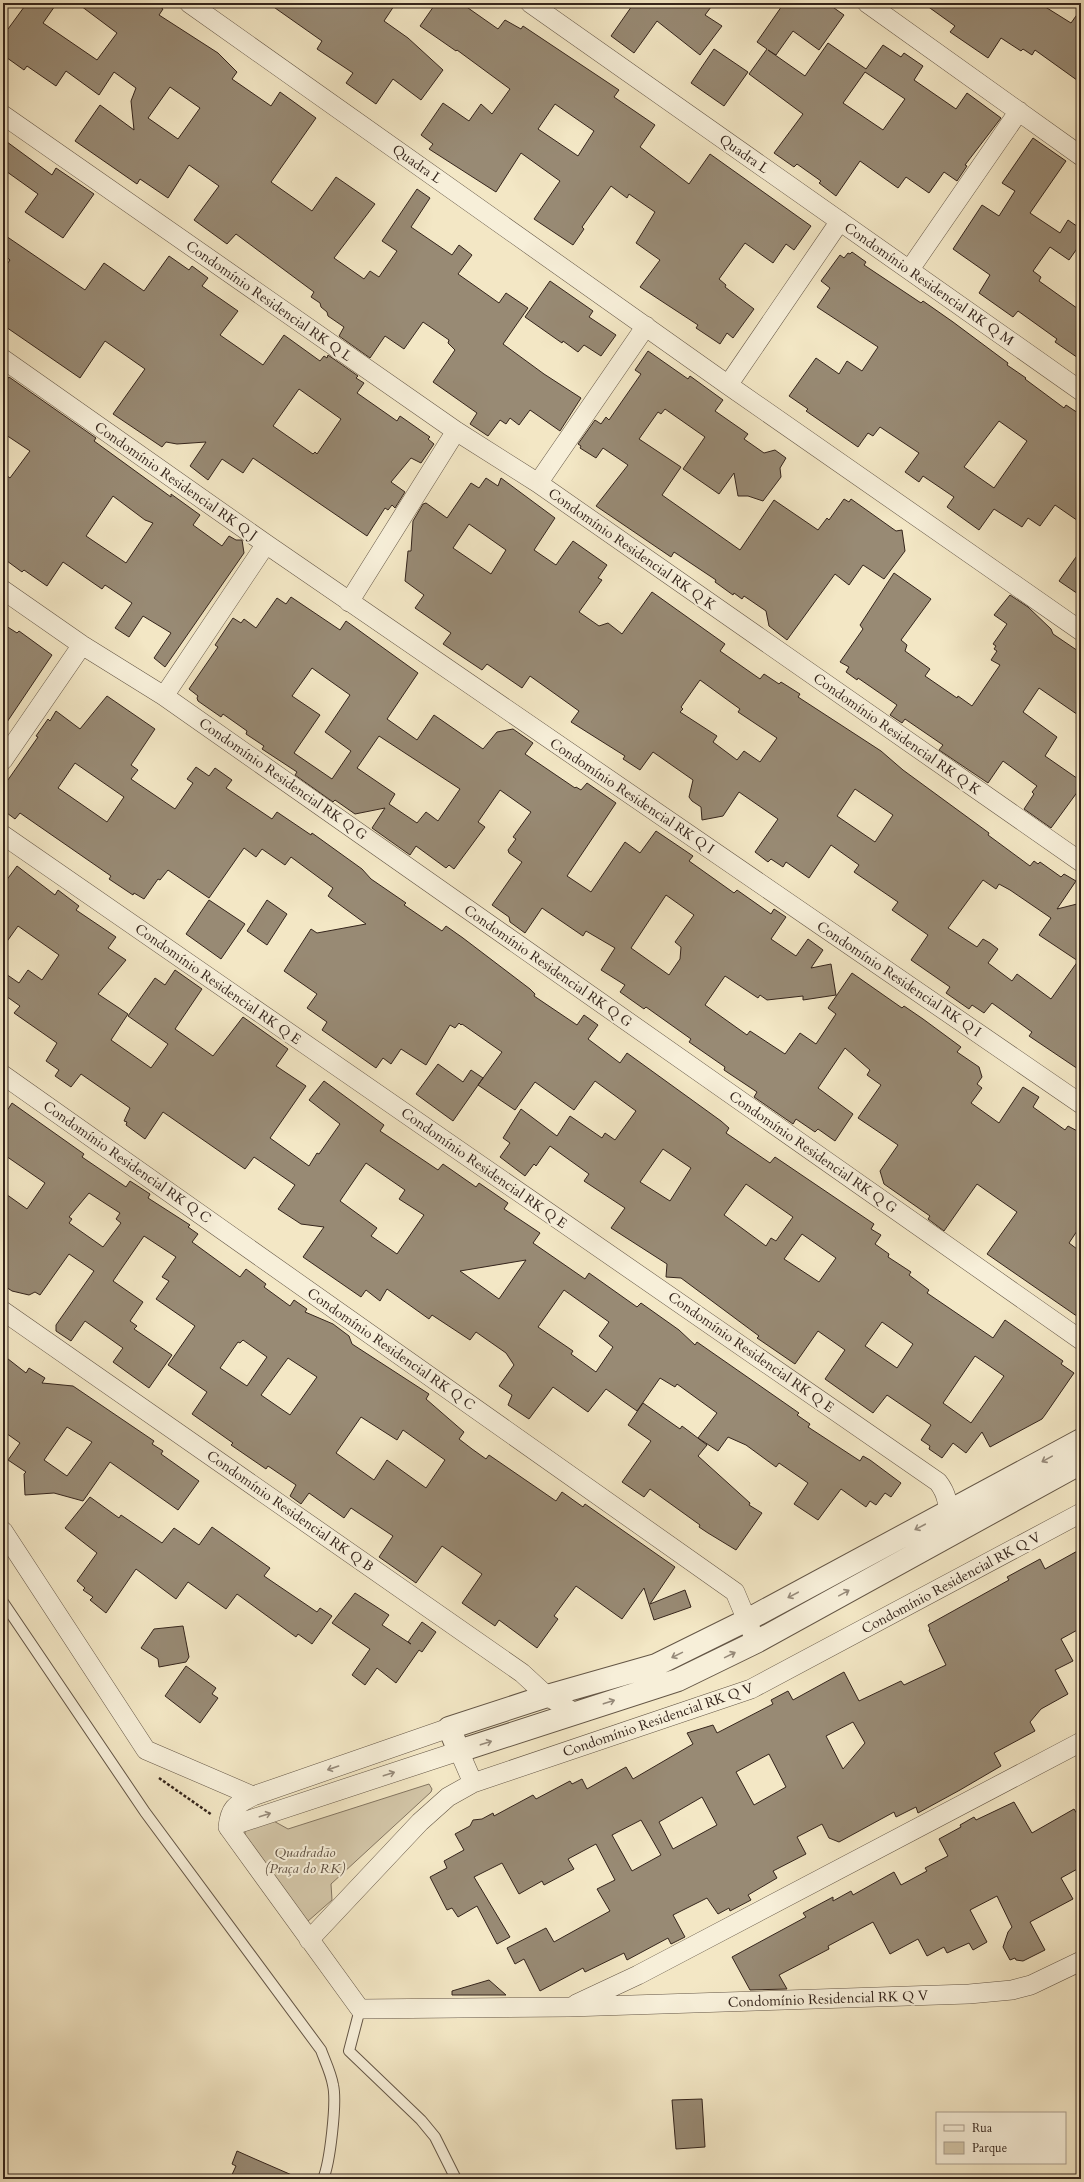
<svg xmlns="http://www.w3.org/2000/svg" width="1084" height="2182" viewBox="0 0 1084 2182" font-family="Cardo,serif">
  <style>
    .green { fill: #d3c6a8; stroke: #847662 }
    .building { fill: #988a74; stroke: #35251c; fill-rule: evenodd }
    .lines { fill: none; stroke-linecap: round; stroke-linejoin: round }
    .service-casing { stroke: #645646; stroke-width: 12 }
    .minor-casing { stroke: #645646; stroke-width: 20 }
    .tertiary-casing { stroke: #645646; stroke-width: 24 }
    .path { stroke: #35251c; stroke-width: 2.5; stroke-dasharray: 3 2; stroke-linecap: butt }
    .service { stroke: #f7efd9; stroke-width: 10 }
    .minor { stroke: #f7efd9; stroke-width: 19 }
    .tertiary { stroke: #f7efd9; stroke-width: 22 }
    .oneway { stroke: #968a7a }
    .labels { text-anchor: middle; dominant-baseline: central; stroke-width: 4; stroke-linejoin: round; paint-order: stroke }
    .street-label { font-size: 14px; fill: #35251c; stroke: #f7efd9 }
    .park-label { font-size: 14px; font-style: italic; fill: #5c4d3f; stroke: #f7efd9 }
  </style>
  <rect width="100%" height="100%" fill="#f3e7c5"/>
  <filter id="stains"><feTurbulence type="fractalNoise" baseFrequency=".005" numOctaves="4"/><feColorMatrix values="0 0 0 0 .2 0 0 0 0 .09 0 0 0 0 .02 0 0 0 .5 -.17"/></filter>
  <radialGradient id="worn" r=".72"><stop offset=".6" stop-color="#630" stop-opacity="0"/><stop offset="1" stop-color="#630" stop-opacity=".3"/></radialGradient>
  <!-- green -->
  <path class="green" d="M429 1784 432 1789 431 1792 331 1884 332 1900 307 1922 245 1838V1829L270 1819 288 1829Z"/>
  <!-- building -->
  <path class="building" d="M27 3H57L43 23 97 60 117 33 77 3H155L163 9 159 15 218 53 237 72 232 79 271 106 280 92 316 118 271 182 312 211 336 177 375 204 334 258 364 279 370 271 379 277 397 251 382 241 417 189 430 198 411 227 452 255 459 245 472 255 458 274 499 303 506 293 528 308 503 344 544 374 581 398 560 431 530 410 519 425 510 418 506 424 500 420 488 436 470 424 477 413 433 382 455 350 448 343 449 340 423 322 404 349 385 336 370 358 339 336 344 327 328 316 327 312 321 307 320 303 311 297 314 292 236 234 227 244 194 220 219 186 189 165 168 198 140 179 137 184 75 141 100 105 134 130 131 101 136 88 114 72 99 95 66 71 56 86 27 66 24 70 3 55V25L8 29ZM170 87 200 108 178 139 148 118Z
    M268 3H396L384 21 408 38 443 70 421 100 393 79 376 104 346 83 353 73 317 49 322 41Z
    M436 3H461L498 29 505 20 521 29 523 26 619 90 614 97 655 125 640 147 689 184 710 154 811 226 794 250 786 244 773 263 745 243 719 279 726 285 725 287 754 309 733 338 727 333 720 344 696 328 698 325 640 287 660 260 636 243 655 212 629 194 627 198 611 186 582 227 584 229 573 245 534 219 560 181 521 153 496 192 429 149 433 144 421 135 443 103 469 121 481 104 492 114 510 89 457 50 456 51 420 26ZM555 104 594 131 578 156 538 129Z
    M634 3H714L705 15 722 26 700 55 657 21 634 53 611 36Z
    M784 3H827L844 15 819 50 793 31 776 55 768 50 805 76 828 43 866 69 883 45 901 57 904 53 923 66 914 80 956 109 967 93 1001 118 965 165 967 166 957 181 944 172 929 193 906 177 898 188 860 161 836 196 819 183 821 181 797 164 794 167 774 153 803 114 749 74 767 49 757 42ZM865 72 905 99 883 130 843 103Z
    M923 3H1039L1071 23 1081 9V83L1035 50 1032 55 1023 49 1021 51 1001 38 988 58 950 32 955 26Z
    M714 49 748 72 724 106 691 83Z
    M1033 138 1066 161 1030 213 1060 233 1068 220 1081 229V243L1069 260 1050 247 1033 271 1041 277 1039 281 1081 311V360L1055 342 1057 339 1018 311 1013 317 979 293 990 275 953 249 982 205 999 216 1015 191 1002 183Z
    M3 139 52 175 56 168 94 194 63 238 25 212 38 194 3 169Z
    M3 234 85 290 104 263 144 291 169 256 189 270 192 266 208 278 202 286 238 311 220 335 263 365 284 335 320 361 324 356 327 358 328 355 358 376 356 378 364 383 357 393 397 421 400 416 430 437 428 439 434 444 421 463 411 458 391 482 405 492 395 508 392 505 388 510 385 508 367 536 253 458 243 473 222 459 208 480 190 466 206 442 177 444 166 442 162 447 113 414 145 369 105 341 80 378 3 325V270L10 260 3 254ZM299 389 341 419 317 454 315 452 313 454 273 426Z
    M852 252 866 262 864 265 921 303 923 301 953 322 1008 363 1007 365 1026 378 1025 379 1064 408 1066 405 1081 415V523L1055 505 1040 526 1028 518 1022 527 994 509 979 530 947 507 954 497 923 476 919 482 905 472 919 453 880 427 873 436 868 433 858 447 806 411 808 409 789 396 816 358 839 374 847 361 862 371 878 347 817 307 830 288 821 281 840 255 844 258 848 253 850 254ZM999 421 1027 441 994 488 964 467Z
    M550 281 593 311 589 317 616 335 601 356 584 345 578 352 563 341 562 343 525 317Z
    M648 351 688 379 690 376 723 400 715 411 748 434 744 439 764 453 775 450 786 458 780 468 781 477 763 501 748 496H738L734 473 719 494 683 469 705 437 665 409 661 414 658 412 639 439 681 467 662 495 740 550 774 500 818 530 827 518 829 520 844 499 849 502 851 499 896 531 902 530 905 551 884 579 863 565 849 585 835 574 787 640 769 626 766 611 744 596 742 599 734 593 733 595 715 582 716 580 674 552 671 557 596 506 628 465 603 448 596 458 580 448 581 446 578 444 595 420 601 424 606 417 609 420 641 374 635 370Z
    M9 377 96 438 94 441 171 497V494L200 515 193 525 222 546 229 536 236 540H242L244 553 165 667 154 658 171 633 143 616 129 637 115 628 132 603 105 585 102 589 63 562 47 586 24 570 22 572 3 558V473L10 478 30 451 3 433V385ZM113 496 145 520 153 523 126 563 86 536Z
    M486 478 498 486 501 478 555 518 534 550 556 565 573 541 607 565 598 578 602 580 579 612 599 626 608 623 622 634 652 592 725 644 720 651 760 679 764 674 779 684 781 682 800 694 798 697 881 751 903 770 989 833 988 835 1030 866 1034 861 1038 864 1040 862 1061 877 1064 874 1076 881 1057 909 1081 903V1071L1029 1036 1032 1032 992 1003 984 1013 972 1005 969 1009 946 993 950 987 911 960 928 935 892 910 898 902 854 872 859 865 831 845 809 878 786 862 783 867 771 859 768 862 755 852 778 819 739 792 723 816 702 820 701 807 692 801 689 797 693 780 653 752 640 770 623 759 625 756 571 722 579 711 530 676 522 688 487 664 482 670 443 644 451 633 415 608 424 595 405 581 408 551H411L413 521 423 504 426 503 447 518 471 483 479 488ZM469 524 506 550 491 574 453 548ZM700 680 740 709 738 712 777 738 760 762 744 751 737 760 713 742 717 736 680 712 683 709 681 707ZM855 789 893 815 875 842 837 816ZM983 880 996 889 999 884 1010 890 1051 918 1039 935 1078 961 1051 999 1017 974 1012 981 988 963 998 949 990 943 983 939 977 947 948 928Z
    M1081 550V596L1059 581Z
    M894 573 931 599 901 640 907 645 905 651 930 669 925 676 957 698 958 696 972 706 1000 665 991 660 997 651 994 649 996 646 993 644 1007 624 994 615 1010 595 1028 607 1051 629 1053 634 1081 653V717L1039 688 1023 712 1057 737 1045 756 1081 781V787L1051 828 1024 809 1034 794 1032 792 1037 786 1003 761 988 783 939 750 943 745 905 719 902 723 890 715 897 705 858 678 857 680 846 672 849 667 840 662 863 629 860 625Z
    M291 597 340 630 346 621 418 673 387 719 417 740 434 715 483 749 497 732 513 729 533 743 525 754 575 788 576 787 581 790 587 783 616 803 567 876 591 892 625 842 640 853 656 831 693 856 689 861 734 893 737 890 771 914 774 909 786 917 771 939 796 956 808 939 823 950 811 968 831 964 836 995 803 1000V996L767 1000 760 995 758 998 725 976 705 1005 747 1035 750 1031 785 1054 800 1033 816 1044 836 1014 828 1008 852 973 902 1008 904 1006 923 1019 961 1047 957 1052 979 1067 982 1077 977 1084 982 1088 971 1103 999 1123 1023 1087 1039 1097 1033 1107 1065 1130 1068 1126 1081 1133V1225L1069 1243 1081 1252V1319L987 1254 1017 1212 994 1196 977 1184 944 1231 928 1219 930 1216 884 1184 880 1171 898 1145 858 1118 881 1085 867 1075 870 1070 845 1048 818 1088 853 1114 835 1141 818 1129 815 1132 796 1119 793 1124 754 1097 757 1092 724 1070 725 1067 689 1042 691 1039 646 1007 644 1009 620 992 625 985 601 970 615 948 586 931 583 936 542 908 525 933 510 922 509 917 492 905 522 862 509 853 508 850 516 839 513 837 531 812 500 790 478 822 485 827 454 869 449 865 446 868 416 846 410 855 372 828 385 808 355 814 335 800 333 802 295 775 297 772 262 749 264 746 246 734 247 731 223 714 221 717 198 701 197 698 198 696 189 689 218 647 215 645 233 618 241 623 244 619 256 628 277 598 286 604ZM312 668 350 695 325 732 351 751 332 779 294 753 320 715 292 696ZM379 736 460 789 438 821 426 812 417 823 389 804 395 794 357 768ZM666 895 694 915 675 942 681 947 680 959 669 975 631 948Z
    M3 624 17 633 19 631 52 655 3 728Z
    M107 696 155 729 131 765 138 770 131 779 175 809 193 783 187 779 196 767 209 776 215 768 232 780 226 788 272 819 277 812 311 835 312 833 362 869 371 879 406 903 404 905 442 931 446 926 463 938 530 989 535 994 534 996 577 1025 584 1015 598 1025 588 1039 620 1063 627 1053 721 1121 729 1128 726 1133 770 1163 775 1157 874 1224 871 1229 881 1235 875 1244 889 1254 888 1257 911 1272 909 1275 929 1290 927 1293 993 1338 1005 1320 1063 1361 1061 1364 1074 1373 1045 1415 1042 1419 990 1447 982 1432 966 1453 953 1443 942 1458 929 1449 930 1446 921 1440 931 1425 887 1395 873 1413 825 1379 845 1350 818 1331 795 1364 757 1338 759 1336 681 1278 666 1277 667 1264 611 1228 625 1208 584 1181 589 1174 550 1146 536 1166 534 1164 525 1176 500 1157 510 1143 503 1138 521 1109 557 1136 570 1116 602 1138 605 1133 615 1140 636 1111 595 1081 574 1110 535 1082 515 1110 478 1085 502 1052 462 1024 461 1025 459 1023 455 1028 450 1025 426 1065 401 1049 391 1064 383 1058 376 1068 322 1030 327 1022 307 1008 317 994 284 971 311 929 317 933 366 924 328 896 333 888 291 857 285 865 262 849 256 857 244 848 209 898 168 870 160 880 158 879 144 899 134 893 133 895 109 879 111 876 20 813 15 819 3 810V787L38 737 36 736 48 719 50 721 56 711 80 729ZM75 763 124 797 107 822 58 788ZM663 1149 691 1168 670 1201 640 1182ZM746 1184 793 1217 776 1241 771 1238 766 1246 724 1215ZM802 1234 836 1258 819 1282 784 1259ZM882 1322 913 1344 897 1368 865 1346ZM975 1356 1004 1376 971 1423 943 1403Z
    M17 866 55 895 58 890 79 906 76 910 116 937 108 948 126 960 98 994 128 1014 111 1040 151 1068 168 1044 128 1016 155 978 165 985 175 970 202 989 175 1029 213 1056 243 1017 288 1049 276 1066 306 1086 270 1138 309 1166 317 1153 319 1154 340 1124 309 1100 324 1081 384 1125 380 1131 438 1170 443 1164 476 1187 479 1183 508 1203 504 1209 540 1233 533 1243 585 1279 589 1273 637 1307 641 1303 679 1330 695 1345 697 1342 799 1413 797 1415 810 1424 808 1427 860 1461 863 1456 870 1460 901 1483 891 1497 885 1493 876 1505 870 1501 866 1507 841 1489 818 1520 794 1504 808 1483 779 1463 776 1467 746 1445 728 1437 718 1451 698 1438 717 1413 677 1384 675 1387 660 1378 637 1411 606 1389 588 1412 553 1387 529 1419 508 1405 512 1395 499 1386 514 1365 506 1353 476 1332 470 1340 432 1315 429 1319 387 1289 380 1301 366 1290 361 1297 303 1257 324 1227 301 1224 278 1209 295 1185 254 1157 245 1169 163 1112 145 1139 126 1125 127 1122 124 1121 130 1108 81 1074 71 1087 55 1076 59 1070 46 1061 57 1043 14 1013 20 1006 3 994V972L19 983 28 970 42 980 59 955 18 926 3 947V885ZM366 1163 405 1190 399 1199 424 1215 397 1254 371 1236 377 1228 340 1201ZM526 1260 499 1299 460 1271ZM564 1290 609 1322 599 1336 613 1347 596 1372 571 1354 573 1351 538 1327Z
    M209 900 245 924 221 959 186 934Z
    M267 900 287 914 267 945 247 931Z
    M438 1064 463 1082 471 1070 483 1078 453 1121 416 1094Z
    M12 1103 84 1154 82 1157 126 1187 130 1181 150 1194 148 1198 190 1225 188 1227 198 1234 192 1242 240 1277 246 1269 266 1284 264 1287 290 1306 294 1300 307 1309 305 1312 333 1324 349 1336 352 1344 429 1394 426 1399 464 1432 459 1439 472 1449 486 1459 489 1455 556 1501 562 1492 583 1507 585 1504 675 1567 650 1604 685 1590 691 1607 654 1620 644 1588 622 1619 576 1586 554 1616 558 1619 537 1648 499 1620 495 1626 462 1603 482 1574 442 1546 416 1583 379 1557 393 1536 351 1508 344 1518 309 1493 301 1504 290 1496 296 1485 268 1466 266 1469 231 1445 233 1443 192 1414 207 1392 168 1365 195 1326 156 1299 169 1281 162 1277 176 1257 144 1236 113 1281 143 1302 130 1321 137 1326 134 1329 172 1355 149 1388 113 1362 123 1348 85 1321 71 1341 56 1331V1325L94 1271 69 1254 40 1295 35 1292 29 1295 12 1291 3 1285V1192L27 1209 45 1183 3 1154V1117ZM89 1193 120 1213 116 1219 121 1223 103 1247 69 1223 72 1219 69 1217ZM243 1340 267 1357 247 1386 220 1368 238 1342 240 1343ZM288 1358 317 1377 290 1415 261 1395ZM361 1417 397 1440 403 1430 445 1460 426 1488 387 1460 374 1480 336 1453Z
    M3 1355 26 1373 29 1368 45 1378 42 1383 73 1386 154 1441 152 1444 163 1451 161 1454 199 1481 178 1510 110 1462 83 1501 54 1493 25 1495 24 1474 26 1472 8 1460 20 1443 3 1431ZM67 1427 92 1442 67 1476 44 1460Z
    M643 1403 680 1429 682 1426 707 1445 698 1456 750 1503 749 1505 762 1513 736 1550 708 1533 699 1527 700 1525 650 1489 644 1497 622 1482 651 1441 628 1425Z
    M90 1497 119 1518 121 1515 162 1543 174 1528 199 1545 212 1527 270 1568 264 1576 317 1612 320 1608 332 1616 312 1644 298 1634 296 1637 237 1594 226 1609 188 1582 176 1599 136 1569 106 1613 90 1600 93 1597 83 1590 85 1588 77 1581 97 1553 65 1528Z
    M1081 1549V1628L1061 1639 1073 1661 1055 1670 1068 1694 1041 1709 1030 1722 1035 1731 994 1753 1001 1766 960 1790 918 1813 916 1807 896 1817 894 1812 839 1842 829 1838 822 1824 797 1837 806 1854 773 1871 777 1878 748 1895 751 1900 730 1911 729 1908 718 1914 707 1898 673 1915 685 1937 671 1944 668 1938 627 1960 624 1953 585 1972 583 1968 540 1991 524 1959 515 1964 507 1948 546 1928 554 1942 610 1911 597 1889 615 1880 596 1844 568 1859 574 1869 544 1885 542 1881 519 1894 502 1863 474 1877 510 1937 497 1944 477 1906 458 1917 452 1908 447 1910 430 1877 447 1868 444 1861 464 1850 455 1834 470 1826 473 1820 482 1819 493 1813 494 1816 533 1795 536 1799 570 1781 572 1784 582 1779 587 1789 626 1767 633 1779 693 1744 687 1733 713 1725 717 1733 773 1704 771 1700 788 1691 793 1700 844 1672 859 1701 901 1681 904 1685 946 1665 929 1630 930 1629 928 1625 1009 1580 1007 1577 1040 1559 1045 1569ZM853 1722 865 1743 843 1769 826 1736ZM769 1754 786 1787 754 1805 736 1772ZM702 1797 717 1825 673 1849 659 1822ZM641 1820 661 1855 632 1871 612 1835Z
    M355 1593 389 1615 382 1625 411 1644 408 1642 422 1622 436 1632 422 1652 419 1650 396 1683 377 1668 365 1685 352 1675 370 1649 332 1623Z
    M183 1626 189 1657 186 1662 159 1667 158 1659 141 1648 154 1629Z
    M186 1666 216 1688 212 1694 218 1698 200 1723 165 1696Z
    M1014 1802 1032 1833 1074 1809 1081 1820V1867L1061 1878 1073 1899 1030 1922 1045 1950 1023 1961 1016 1960 1015 1958 1010 1960 1003 1947 1008 1932 1012 1927 997 1896 970 1910 987 1942 973 1950 969 1943 947 1953 944 1947 927 1956 918 1939 890 1954 873 1922 828 1946 829 1949 779 1975 787 1989 750 1990 732 1957 806 1917 803 1913 833 1897V1901L851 1891 853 1895 894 1872 901 1885 927 1871 925 1868 948 1856 939 1839 961 1827 960 1825 974 1817 976 1820Z
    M489 1980 506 1995H452V1991Z
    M702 2099 705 2147 676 2149 672 2100Z
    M237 2151 255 2159 301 2179H230L236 2166 232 2164Z"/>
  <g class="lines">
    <!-- service casing -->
    <g class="service-casing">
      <path id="service" d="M3 1602 145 1812 321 2050C325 2061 331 2073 333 2085 337 2102 330 2163 323 2179
        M360 2009 349 2051 421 2120 435 2137 456 2179"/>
    </g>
    <!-- minor casing -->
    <g class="minor-casing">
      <path id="minor" d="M189 3 728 385 1081 631
        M530 3 1081 391
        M867 3 1081 156
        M3 115 456 431 538 483 1081 862
        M910 269 1019 111
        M3 359 266 544 1081 1104
        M728 385 840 221
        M538 483 646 326
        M3 590 82 645 164 696 1081 1340
        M349 602 456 431
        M164 696 266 544
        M3 760 82 645
        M3 835 938 1482C949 1496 948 1508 949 1525
        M3 1075 735 1592 756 1642
        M3 1311 522 1673 547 1696 575 1713
        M3 1531 146 1750 253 1796
        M228 1827 360 2009 569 2007 969 1994 1012 1990 1031 1985 1081 1961
        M228 1827 459 1751 473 1783
        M228 1827C230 1807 236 1805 253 1796L449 1728
        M309 1940 420 1822 448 1797 473 1783 751 1689 1081 1513
        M576 2004 638 1975 1081 1742"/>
    </g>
    <!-- tertiary casing -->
    <g class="tertiary-casing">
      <path id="tertiary" d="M1081 1440 747 1620 656 1665 547 1696 449 1728 459 1751 678 1680 756 1642 1081 1463"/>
    </g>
    <!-- path -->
    <path class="path" d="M159 1778 212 1815"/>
    <!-- service -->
    <use href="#service" class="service"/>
    <!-- minor -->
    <use href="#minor" class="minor"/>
    <!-- tertiary -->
    <use href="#tertiary" class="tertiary"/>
  </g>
  <!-- one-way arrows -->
  <defs><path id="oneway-shaft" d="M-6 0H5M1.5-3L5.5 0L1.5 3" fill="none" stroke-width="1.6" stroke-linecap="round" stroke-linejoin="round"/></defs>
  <g class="oneway">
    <use href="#oneway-shaft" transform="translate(1047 1459) rotate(151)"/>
    <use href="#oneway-shaft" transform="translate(920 1527) rotate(152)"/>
    <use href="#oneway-shaft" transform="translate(844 1593) rotate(-29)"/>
    <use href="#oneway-shaft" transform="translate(793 1595) rotate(152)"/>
    <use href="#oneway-shaft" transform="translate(677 1655) rotate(154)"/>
    <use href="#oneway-shaft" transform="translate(730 1655) rotate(-26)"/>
    <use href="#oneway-shaft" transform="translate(609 1702) rotate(-18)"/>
    <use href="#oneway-shaft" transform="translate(486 1743) rotate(-18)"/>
    <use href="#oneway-shaft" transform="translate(333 1768) rotate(161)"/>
    <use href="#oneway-shaft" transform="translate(389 1774) rotate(-18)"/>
    <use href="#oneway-shaft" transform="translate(265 1815) rotate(-18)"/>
  </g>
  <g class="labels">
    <!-- street labels -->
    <g class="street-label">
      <text transform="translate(744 154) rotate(35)">Quadra L</text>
      <text transform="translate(417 164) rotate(35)">Quadra L</text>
      <text transform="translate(929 284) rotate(35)">Condomínio Residencial RK Q M</text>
      <text transform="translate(269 301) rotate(35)">Condomínio Residencial RK Q L</text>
      <text transform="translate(176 481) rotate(35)">Condomínio Residencial RK Q J</text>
      <text transform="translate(632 549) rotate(35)">Condomínio Residencial RK Q K</text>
      <text transform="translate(897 734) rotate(35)">Condomínio Residencial RK Q K</text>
      <text transform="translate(283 779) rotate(35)">Condomínio Residencial RK Q G</text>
      <text transform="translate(632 796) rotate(34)">Condomínio Residencial RK Q I</text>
      <text transform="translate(548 966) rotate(35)">Condomínio Residencial RK Q G</text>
      <text transform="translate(899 979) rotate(34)">Condomínio Residencial RK Q I</text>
      <text transform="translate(218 984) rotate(35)">Condomínio Residencial RK Q E</text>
      <text transform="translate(813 1152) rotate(35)">Condomínio Residencial RK Q G</text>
      <text transform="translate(127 1162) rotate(35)">Condomínio Residencial RK Q C</text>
      <text transform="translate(484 1168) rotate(35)">Condomínio Residencial RK Q E</text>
      <text transform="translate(391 1349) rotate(35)">Condomínio Residencial RK Q C</text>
      <text transform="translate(751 1352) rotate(35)">Condomínio Residencial RK Q E</text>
      <text transform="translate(290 1511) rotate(35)">Condomínio Residencial RK Q B</text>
      <text transform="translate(951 1583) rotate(-28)">Condomínio Residencial RK Q V</text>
      <text transform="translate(658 1720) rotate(-19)">Condomínio Residencial RK Q V</text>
      <text transform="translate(828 1999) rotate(-2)">Condomínio Residencial RK Q V</text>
    </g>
    <!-- park labels -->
    <g class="park-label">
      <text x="305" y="1852">Quadradão<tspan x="305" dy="16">(Praça do RK)</tspan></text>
    </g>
  </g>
  <!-- margin -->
  <rect width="1084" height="2182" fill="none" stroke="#f3e7c5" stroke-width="16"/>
  <rect x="4" y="4" width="1076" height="2174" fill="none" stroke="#35251c" stroke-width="2"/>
  <rect x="8" y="8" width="1068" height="2166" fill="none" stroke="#35251c"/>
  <!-- legend -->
  <rect x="936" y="2112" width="130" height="52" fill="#f7efd9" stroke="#a99e8d"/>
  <rect x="944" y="2125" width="20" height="6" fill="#f7efd9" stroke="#a99e8d"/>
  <text x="972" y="2132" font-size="12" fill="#35251c">Rua</text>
  <rect x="944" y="2142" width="20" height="12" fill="#d3c6a8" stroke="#a99e8d"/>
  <text x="972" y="2152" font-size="12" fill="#35251c">Parque</text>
  <rect width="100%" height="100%" filter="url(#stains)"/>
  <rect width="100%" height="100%" fill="url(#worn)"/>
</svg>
